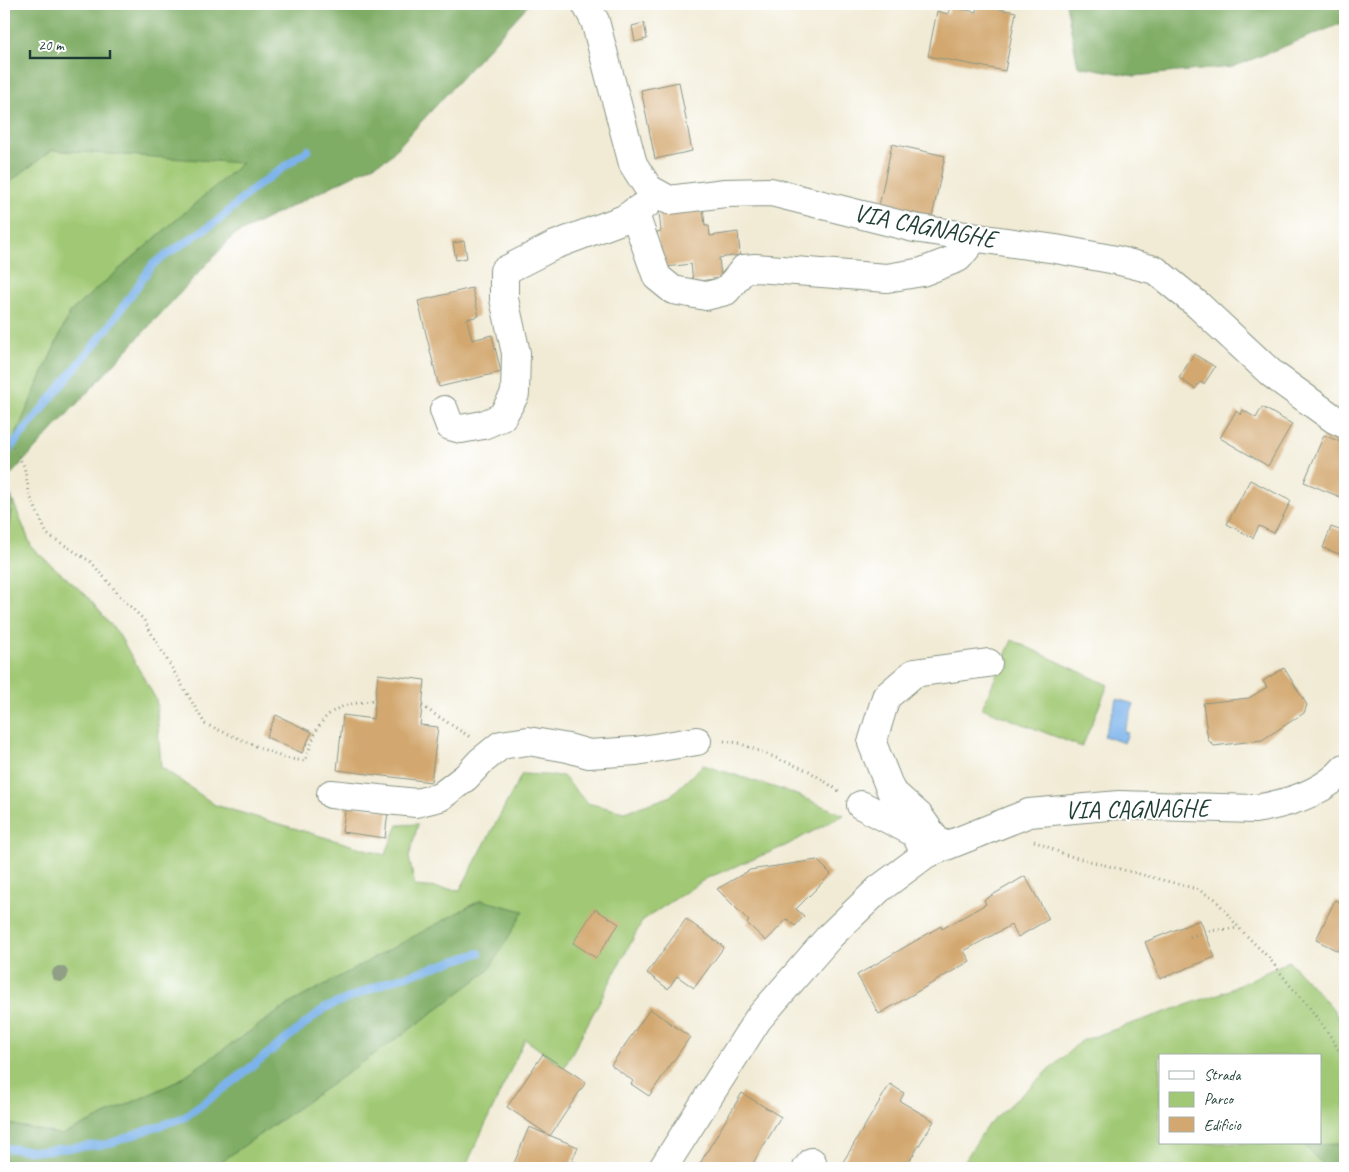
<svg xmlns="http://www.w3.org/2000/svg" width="1349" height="1172" viewBox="0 0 1349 1172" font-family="Caveat,sans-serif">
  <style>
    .green { fill: #a1c975; stroke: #608354; fill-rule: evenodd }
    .forest { fill: #80ad66; stroke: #50754d }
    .water { fill: #7db3eb; stroke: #4e7890 }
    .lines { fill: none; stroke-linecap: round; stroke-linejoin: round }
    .stream { stroke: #7db3eb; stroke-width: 8 }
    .building { fill: #d3a870 }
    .minor-casing { stroke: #889484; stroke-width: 30 }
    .path { stroke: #889484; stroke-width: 3; stroke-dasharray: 1 4; stroke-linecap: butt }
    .minor { stroke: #fff; stroke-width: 28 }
    .tree { fill: #909f85 }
    .labels { text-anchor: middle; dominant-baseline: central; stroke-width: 4; stroke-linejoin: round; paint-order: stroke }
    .street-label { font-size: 25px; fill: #1f3d34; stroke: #fff }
  </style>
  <rect width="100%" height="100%" fill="#fff"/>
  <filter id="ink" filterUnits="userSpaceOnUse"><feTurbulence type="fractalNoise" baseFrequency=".02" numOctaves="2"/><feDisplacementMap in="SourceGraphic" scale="10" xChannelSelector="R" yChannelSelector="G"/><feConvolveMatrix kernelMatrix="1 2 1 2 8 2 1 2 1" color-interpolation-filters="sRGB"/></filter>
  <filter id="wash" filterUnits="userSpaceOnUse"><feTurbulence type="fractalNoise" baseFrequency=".0096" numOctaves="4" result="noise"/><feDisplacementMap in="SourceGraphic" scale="20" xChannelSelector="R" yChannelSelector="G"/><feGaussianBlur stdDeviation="1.12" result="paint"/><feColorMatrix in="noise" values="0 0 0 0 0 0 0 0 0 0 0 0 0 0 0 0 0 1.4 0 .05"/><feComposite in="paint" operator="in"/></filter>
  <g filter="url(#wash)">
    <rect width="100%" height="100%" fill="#f1ebd5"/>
    <!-- green -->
    <path class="green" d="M52 150 243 162 70 312 4 461V186Z
      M13 501 32 548 86 595 118 633 156 699 161 767 215 805 385 855 398 825 418 824 409 857 415 886 460 890 522 774 563 776 587 803 624 812 669 797 703 765 792 793 844 815 785 846 707 878 643 920 564 1068 525 1039 465 1168H212L420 1022 489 970 481 900 291 1003 176 1082 62 1135 4 1123V553Z
      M1012 640 1108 685 1082 747 982 708Z
      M1289 961 1333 1009 1345 1030V1144L1305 1145 1326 1168H960L987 1126 1081 1041 1227 991ZM1160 1056H1320V1143H1160Z"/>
    <!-- forest -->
    <path class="forest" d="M4 4H529L388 158 234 235 5 481 13 501 4 553V461L70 312 242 163 52 150 4 186Z
      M1066 4H1345V22L1233 67 1134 76 1078 66Z
      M481 900 524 911 489 970 420 1022 212 1168H4V1123L62 1135 176 1082 291 1003Z
      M1345 1144V1168H1326L1304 1145Z"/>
    <!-- water -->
    <path class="water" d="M1117 699 1134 704 1124 732 1128 733 1124 743 1104 736Z"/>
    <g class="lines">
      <!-- stream -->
      <path class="stream" d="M4 456 107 329 153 264 220 219 253 189 308 150
        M4 1148 39 1151 108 1144 185 1117 236 1079 325 1008 390 981 479 953"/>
    </g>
    <g id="blocks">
      <!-- building -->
      <path class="building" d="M977 5 1016 12 1005 71 928 56 937 11 948 14 950 7 976 12Z
        M644 23 647 39 635 42 632 26Z
        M679 82 692 151 655 159 641 90Z
        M892 144 945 156 932 217 879 206Z
        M703 207 705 226H709L710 236 738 232 740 255 719 258 721 278 693 282 691 264 666 267 660 263 657 232 661 231 659 212Z
        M464 241 467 258 456 260 453 243Z
        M472 288 479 316 467 319 472 340 492 335 501 372 439 387 418 301Z
        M1194 354 1215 367 1204 384 1200 382 1195 389 1179 378Z
        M1262 407 1292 424 1268 466 1220 438 1236 411 1241 415 1243 410 1256 418Z
        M1324 435 1345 444V499L1304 482Z
        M1250 480 1291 501 1274 533 1259 526 1253 538 1227 524Z
        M1331 527 1345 532V556L1323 548Z
        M1284 668 1307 705 1304 713 1262 740 1214 746 1208 740 1203 703 1249 698 1267 687 1263 681Z
        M378 674 425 680 420 725 438 727 431 782 337 770 343 715 373 719Z
        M276 715 312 732 302 753 266 737Z
        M346 805 388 811 385 838 342 832Z
        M817 860 831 874 796 909 804 916 795 926 787 919 766 941 747 923 749 921 717 889 750 870Z
        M1025 876 1049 919 1018 937 1011 925 964 951 970 961 879 1014 857 975 941 926 942 929 986 904 984 900Z
        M1335 900 1345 905V951L1344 954 1316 940Z
        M595 909 619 924 596 958 573 943Z
        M686 919 724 947 694 988 677 976 668 989 647 973Z
        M1200 920 1215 957 1160 979 1145 942Z
        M650 1009 690 1037 649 1096 631 1084 633 1081 611 1065Z
        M543 1054 586 1082 550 1136 507 1107Z
        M890 1084 904 1093 900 1101 934 1121 905 1168H854L843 1162Z
        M742 1093 781 1117 750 1168H704L699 1165Z
        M529 1127 578 1147 569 1168H512Z"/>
    </g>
  </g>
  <g filter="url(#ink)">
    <use href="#blocks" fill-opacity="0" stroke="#889484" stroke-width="1"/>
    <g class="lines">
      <!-- minor casing -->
      <g class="minor-casing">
        <path id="minor" d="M586 4 595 21 633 164 649 189 669 200 725 193 771 192 914 228 992 240 1056 249 1116 260 1155 270 1198 305 1272 374 1334 419 1345 424
          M634 212 657 277 673 290 706 296 726 291 744 269 755 268 887 278 922 272 958 258 975 238
          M444 410 450 426 461 429 483 425 502 417 515 394 516 353 504 299V271L555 245 624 219 648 203
          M331 794 416 803 440 797 466 777 480 762 501 745 528 741 568 748 589 754 636 751 697 741
          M861 805 915 833 925 853
          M941 847 919 816 891 791 872 743 886 697 914 673 988 663
          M663 1168 758 1019 830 936 879 889 926 854 1029 813 1119 805 1255 809C1286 804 1324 793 1345 768
          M807 1168 812 1162"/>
      </g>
      <!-- path -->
      <path class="path" d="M4 448 12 446 24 466 30 496 47 534 91 562 121 597 143 619 205 724 284 758 305 761C314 737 318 715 344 706 353 703 365 702 375 700
        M422 706 470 737
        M724 741 739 743 809 771 839 791
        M1034 841 1066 855 1197 889 1215 899 1239 928 1269 958 1292 988 1309 1007 1333 1040 1345 1062
        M1190 937 1208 931 1239 928"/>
      <!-- minor -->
      <use href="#minor" class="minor"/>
    </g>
    <!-- trees -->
    <circle class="tree" cx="60" cy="974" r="8"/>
  </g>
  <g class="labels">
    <!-- street labels -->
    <g class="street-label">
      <text transform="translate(925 226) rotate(11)">VIA CAGNAGHE</text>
      <text transform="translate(1137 809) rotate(-1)">VIA CAGNAGHE</text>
    </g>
  </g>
  <!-- margin -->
  <rect width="1349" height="1172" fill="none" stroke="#fff" stroke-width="20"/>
  <!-- legend -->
  <rect x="1159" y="1054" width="162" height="90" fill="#ffffff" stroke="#a5b1ae"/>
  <rect x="1169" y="1071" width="25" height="8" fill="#ffffff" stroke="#a5b1ae"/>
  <text x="1204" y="1080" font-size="15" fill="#1f3d34">Strada</text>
  <rect x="1169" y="1092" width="25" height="15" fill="#a1c975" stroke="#a5b1ae"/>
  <text x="1204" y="1104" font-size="15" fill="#1f3d34">Parco</text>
  <rect x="1169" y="1117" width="25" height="15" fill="#d3a870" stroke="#a5b1ae"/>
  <text x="1204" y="1130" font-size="15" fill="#1f3d34">Edificio</text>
  <!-- scale -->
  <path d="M30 50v8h80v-8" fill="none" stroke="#1f3d34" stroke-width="2.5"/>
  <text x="38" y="50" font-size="15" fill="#1f3d34" stroke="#ffffff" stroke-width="4" paint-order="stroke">20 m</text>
</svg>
